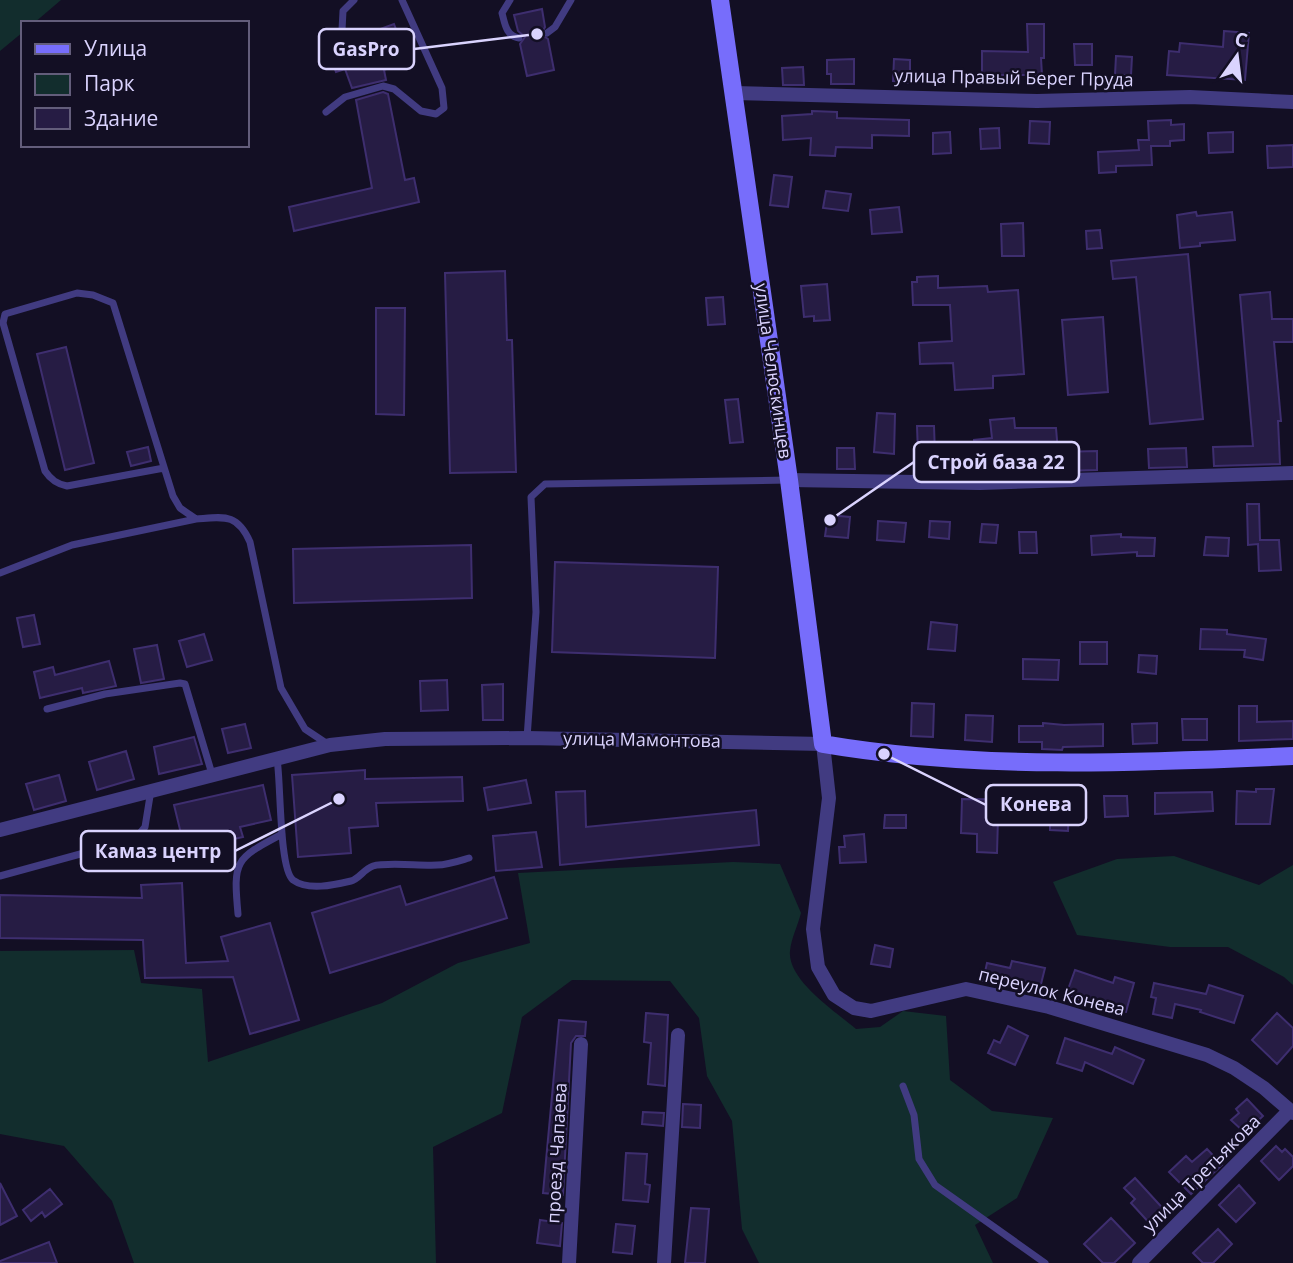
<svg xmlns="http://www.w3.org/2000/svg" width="1293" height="1263" viewBox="0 0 1293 1263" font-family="'Open Sans',sans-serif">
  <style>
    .green { fill: #122d2d }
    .building { fill: #261c44; stroke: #3e2e6f; stroke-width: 2 }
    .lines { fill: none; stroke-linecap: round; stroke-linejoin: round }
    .service { stroke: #413b81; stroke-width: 7 }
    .minor { stroke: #413b81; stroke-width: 14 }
    .secondary { stroke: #776dfb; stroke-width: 18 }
    .labels { text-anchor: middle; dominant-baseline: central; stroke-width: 5; stroke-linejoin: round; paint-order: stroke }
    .street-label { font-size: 18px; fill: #dad3fe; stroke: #130f24 }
    .leader { fill: none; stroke: #dad3fe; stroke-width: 2.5 }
    .callout-dot { fill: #dad3fe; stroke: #130f24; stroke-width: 2.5 }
    .callout { fill: #130f24; stroke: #dad3fe; stroke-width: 2.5 }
    .callout-label { font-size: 19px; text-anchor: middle; font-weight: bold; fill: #dad3fe }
  </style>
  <rect width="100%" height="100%" fill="#130f24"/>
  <!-- green -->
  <path class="green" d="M0 0H61L34 23H23V32L0 51Z
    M1174 856 1259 885 1293 865V985L1284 977 1228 947H1170L1077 935 1053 882 1117 859Z
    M733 862 780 864 801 913C798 925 791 939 790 951 787 980 836 1012 856 1029L880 1027 903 1011 946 1016 950 1080 992 1111 1053 1118 1017 1198 975 1225 993 1263H759L742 1229 732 1121 707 1076 699 1018 670 981 572 980 522 1017 502 1113 433 1147 436 1263H134L112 1201 64 1146 0 1134V951L134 950 141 983 202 989 208 1062 382 1003 458 963 530 943 518 873Z"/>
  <!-- building -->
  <path class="building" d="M542 9 545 27 541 34 548 39 554 70 527 76 520 44 525 37 518 31 514 15Z
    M394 24 408 61 384 70 386 80 352 88 345 69 336 72 327 48Z
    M1027 24H1044V58H1041L1042 75H982V51L1028 52Z
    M1224 31 1249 33 1245 80 1167 75 1169 51 1179 52 1180 43 1223 47Z
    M1074 44H1092V65H1075Z
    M1116 56 1132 57 1131 75H1115Z
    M854 59V84H831V74H827V60Z
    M894 59 910 60V83L893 81Z
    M803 67 804 85H783L782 68Z
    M383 92 388 94 405 180 414 178 419 202 294 231 289 207 372 188 356 100Z
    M812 111 837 112V118L909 120V136L872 135V148L836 147 835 156 810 155 811 138 783 140 782 116 812 114Z
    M1171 120V125L1184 124V140L1170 141V146H1151L1152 165 1116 166V172L1099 173 1098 152 1139 150 1138 140H1149L1148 121Z
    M1030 121 1050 122 1049 144 1029 143Z
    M999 128 1000 148 981 149 980 129Z
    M950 132 951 153 933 154V133Z
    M1233 132V152L1209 153 1208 133Z
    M1293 145V167L1268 168 1267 146Z
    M774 175 792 177 788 207 770 205Z
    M826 191 851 194 848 211 823 208Z
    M899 207 902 232 872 234 870 210Z
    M1196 212 1197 216 1232 212 1235 240 1200 243V246L1180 248 1177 215Z
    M1023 223 1024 256H1002L1001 224Z
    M1100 230 1102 248 1087 249 1086 231Z
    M1188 254 1203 419 1150 424 1136 277 1113 279 1111 261Z
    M505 271 507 340H512L516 472 450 473 445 273Z
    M938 276V288L987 286 988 292 1018 290 1024 374 993 376V388L955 390 953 363 920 364 919 343 952 341 950 305H913L912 282H917V277Z
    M827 284 830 320 814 321V316L804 317 801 286Z
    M1270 292 1272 319H1293V342H1274L1281 421H1278L1280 464 1214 466 1213 447 1253 446 1240 295Z
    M723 297 725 324 708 325 706 298Z
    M376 308H405L404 415 376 414Z
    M1103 317 1108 392 1068 395 1062 320Z
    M66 347 94 463 65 470 37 354Z
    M738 399 743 442 730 443 725 400Z
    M877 413 895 414 894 454 874 452Z
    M1014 418 1015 428H1056L1058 452 1097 451V470L1027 472V458L994 461V458L975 459 974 440 992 438 990 420Z
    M917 426H934L935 454H918Z
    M148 447 151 461 131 466 127 452Z
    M837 448H854L855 469H837Z
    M1186 448 1187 467 1149 468 1148 449Z
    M1247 504H1259L1260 540H1279L1281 570 1259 571 1258 544 1248 545Z
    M828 515 850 517 848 538 825 536Z
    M878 521 906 523 904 542 877 540Z
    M930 521 950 522 949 539 929 537Z
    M982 524 998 525 996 543 980 542Z
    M1019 532H1036L1037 553H1020Z
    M1121 534V537L1155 538 1154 556H1137V552L1092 555 1091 536Z
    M1206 537 1229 538 1228 556 1204 555Z
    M471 545 472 598 294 603 293 549Z
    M555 562 718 567 715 658 552 652Z
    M34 615 40 644 23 647 17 618Z
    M931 622 957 625 955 651 928 649Z
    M1201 629 1227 630V634L1266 639 1263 660 1244 657 1245 650 1200 649Z
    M204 634 212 660 187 667 179 641Z
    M1080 642H1107V664H1080Z
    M157 645 164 679 141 683 134 649Z
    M1139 655 1157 656 1156 674 1138 672Z
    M1023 659 1059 660 1058 680 1023 679Z
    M109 661 116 686 83 693 82 688 40 698 34 672 53 667 55 675Z
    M447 680 448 710 421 711 420 681Z
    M503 684V720H483L482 685Z
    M912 703 934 704 933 737 911 736Z
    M1239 706H1257V722L1293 721V739L1239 741Z
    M966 715 993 716 992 742 965 740Z
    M1182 719H1207V740H1183Z
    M1043 723 1064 725 1103 724V746L1063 747 1062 750 1042 749V742H1019V726H1043Z
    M1157 723V743L1133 744 1132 724Z
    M245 724 251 748 228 753 222 729Z
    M194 737 202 764 159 774 154 747Z
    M126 751 134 779 97 790 89 762Z
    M365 770V779L462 777 463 801 376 803 378 826 349 828 351 853 298 857 292 775Z
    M59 775 66 801 34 810 26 784Z
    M526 780 531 803 488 810 484 788Z
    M263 785 271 820 240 827 243 837 185 850 174 805Z
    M1256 789H1274L1270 824H1236L1237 791 1256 792Z
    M585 791 586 827 756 810 759 845 560 865 556 792Z
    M1212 792 1213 811 1155 814V793Z
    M1104 796H1127L1128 816 1105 817Z
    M962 799 1069 800 1068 831 1050 830V825H1046V821L998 818 997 853 977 852V834L961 833Z
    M885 815H906V828H884Z
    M536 832 542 867 496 871 493 836Z
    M864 834 866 862 840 863 839 847H845L844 836Z
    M494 877 507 918 330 973 312 913 400 886 406 905Z
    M182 883 186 963 228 961 221 937 270 923 299 1020 250 1034 233 977 145 978 143 940 0 938V895L142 898 141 885Z
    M875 945 893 949 890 967 871 964Z
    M1012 961 1045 968 1039 992 983 981 987 963 1010 968Z
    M1075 970 1113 983 1115 977 1134 983 1126 1012 1112 1010 1066 995Z
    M1154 983 1206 994 1209 985 1243 996 1234 1023 1200 1012 1201 1010 1175 1004 1172 1018 1153 1014 1156 998 1151 997Z
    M646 1013 668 1015 665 1086 648 1084 651 1043 644 1042Z
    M1277 1013 1293 1028V1046L1277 1064 1252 1040Z
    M559 1020 586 1022 585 1036H576L571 1043 563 1195 543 1193Z
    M1008 1026 1028 1036 1015 1065 988 1053 994 1040 1000 1043Z
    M1065 1038 1112 1054 1115 1047 1144 1060 1133 1084 1085 1062 1082 1071 1057 1063Z
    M1247 1099 1263 1116 1245 1133 1231 1120 1239 1113 1236 1109Z
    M683 1104 701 1105 700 1128 682 1127Z
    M643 1112 664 1113 663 1126 642 1124Z
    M1276 1146 1282 1152 1285 1149 1293 1157V1166L1279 1180 1261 1161Z
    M1207 1149 1222 1165 1191 1194 1169 1172 1186 1156 1192 1162Z
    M626 1153 647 1154 645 1184 650 1185 648 1202 623 1200Z
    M1135 1178 1168 1214 1153 1227 1131 1203 1135 1199 1124 1188Z
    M0 1183 17 1216 0 1225Z
    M1239 1185 1255 1203 1236 1222 1219 1205Z
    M50 1189 62 1204 45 1217 42 1212 31 1221 23 1210Z
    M691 1208 709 1209 705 1263H685Z
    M1111 1218 1135 1243 1114 1263H1103L1084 1244Z
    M540 1220 562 1223 560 1246 537 1243Z
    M616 1224 635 1226 632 1254 613 1252Z
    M1218 1229 1232 1244 1213 1263H1203L1193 1253Z
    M49 1242 57 1263H0V1261Z"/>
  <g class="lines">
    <!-- service -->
    <path class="service" d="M510 0 502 13C505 24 506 36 519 38
      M342 30 343 11 354 0
      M547 33 555 27 571 0
      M326 112 345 97 383 86 394 89 421 111 436 114 444 108 442 88 402 0
      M164 468 67 486C57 484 51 480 45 471L3 323 5 314 77 293 93 295 113 303 173 496 180 508 196 519C224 517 237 513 250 542L281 688 305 729 329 745
      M0 573 72 545 196 519
      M47 709 105 694 180 683 185 684 212 774
      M527 738 536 612 531 497 545 484 789 480
      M277 759C281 782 279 869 293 880 308 891 334 885 351 881 359 879 364 869 373 866 386 862 421 866 437 865 448 865 459 861 469 858
      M0 876 135 839 145 827 151 790
      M238 914C233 860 235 859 282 834
      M903 1086 914 1115 919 1159 935 1185 1045 1263"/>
    <!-- minor -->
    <path class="minor" d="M734 93 1037 101 1190 97 1293 102
      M789 480 980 483 1293 473
      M0 830 330 745 385 739 527 738 823 744 829 798 813 929 818 967 834 995 854 1008 871 1011 966 989 1049 1007 1207 1055 1234 1068 1264 1088 1293 1113
      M569 1263 581 1044
      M664 1263 678 1035
      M1139 1263 1290 1110"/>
    <!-- secondary -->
    <path class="secondary" d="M720 0 789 480 823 744C975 770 1139 763 1293 756"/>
  </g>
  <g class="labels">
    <!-- street labels -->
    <g class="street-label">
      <text transform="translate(1014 77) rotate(1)">улица Правый Берег Пруда</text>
      <text transform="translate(774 371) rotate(82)">улица Челюскинцев</text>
      <text transform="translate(642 739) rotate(1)">улица Мамонтова</text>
      <text transform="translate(1052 991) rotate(14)">переулок Конева</text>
      <text transform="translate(556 1153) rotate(-87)">проезд Чапаева</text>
      <text transform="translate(1201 1173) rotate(-45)">улица Третьякова</text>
    </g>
  </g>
  <!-- callouts -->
  <path class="leader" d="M537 34L414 49M830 520L914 462M884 754L986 805M339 799L235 851"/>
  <g class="callout-dot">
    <circle cx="537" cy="34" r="7"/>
    <circle cx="830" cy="520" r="7"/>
    <circle cx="884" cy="754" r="7"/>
    <circle cx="339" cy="799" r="7"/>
  </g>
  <g class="callout">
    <rect x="319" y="29" width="95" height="40" rx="7"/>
    <rect x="914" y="442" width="165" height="40" rx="7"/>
    <rect x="986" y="785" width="100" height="40" rx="7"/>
    <rect x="81" y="831" width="154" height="40" rx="7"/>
  </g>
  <g class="callout-label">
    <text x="366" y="56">GasPro</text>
    <text x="996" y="469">Строй база 22</text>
    <text x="1036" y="811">Конева</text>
    <text x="158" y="858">Камаз центр</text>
  </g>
  <!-- legend -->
  <rect x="21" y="21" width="228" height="126" fill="#130f24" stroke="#635d7b" stroke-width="2"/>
  <rect x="35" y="44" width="35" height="10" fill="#776dfb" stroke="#635d7b" stroke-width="2"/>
  <text x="84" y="56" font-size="21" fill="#dad3fe">Улица</text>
  <rect x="35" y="74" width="35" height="21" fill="#122d2d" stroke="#635d7b" stroke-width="2"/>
  <text x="84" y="91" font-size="21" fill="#dad3fe">Парк</text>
  <rect x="35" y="108" width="35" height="21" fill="#261c44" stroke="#635d7b" stroke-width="2"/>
  <text x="84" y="126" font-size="21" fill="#dad3fe">Здание</text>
  <!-- north arrow -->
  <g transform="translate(1237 56) rotate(14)" stroke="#130f24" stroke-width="5" paint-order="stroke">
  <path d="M0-5L12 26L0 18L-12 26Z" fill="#dad3fe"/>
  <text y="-10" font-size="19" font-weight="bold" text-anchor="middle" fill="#dad3fe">С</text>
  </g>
</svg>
